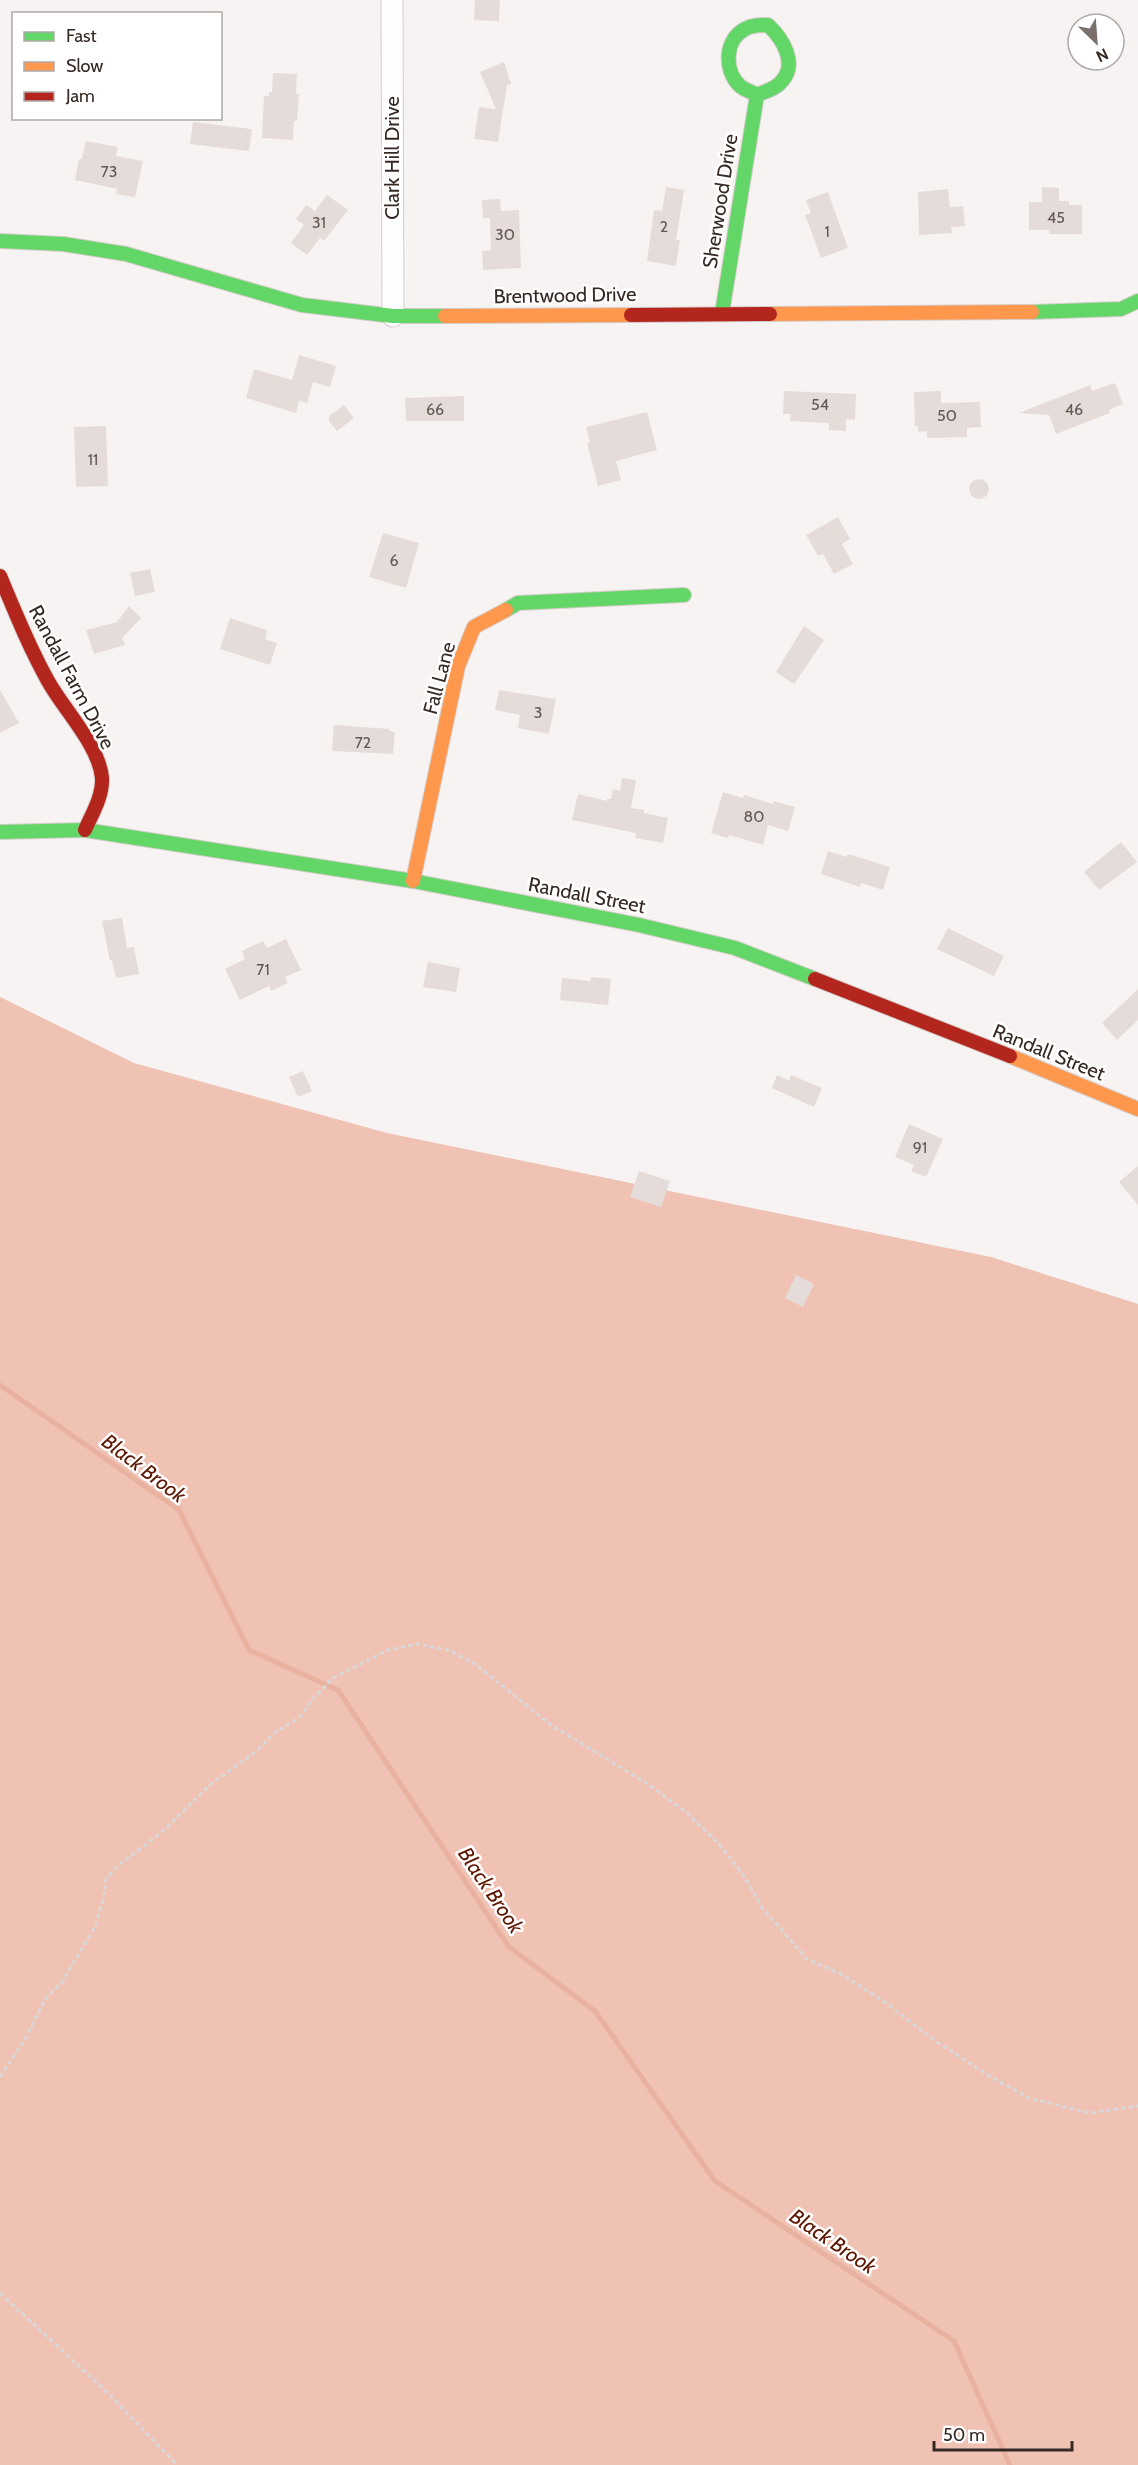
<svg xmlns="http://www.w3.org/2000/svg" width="1138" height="2465" viewBox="0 0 1138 2465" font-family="Cabin,sans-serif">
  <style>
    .forest { fill: #efc2b4 }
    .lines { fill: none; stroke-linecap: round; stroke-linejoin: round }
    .stream { stroke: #e9b1a0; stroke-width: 5 }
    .building { fill: #e5dcd9 }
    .street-casing { stroke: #d6cdca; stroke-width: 23 }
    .fast-casing { stroke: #d6cdca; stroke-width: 16 }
    .slow-casing { stroke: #d6cdca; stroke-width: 16 }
    .jam-casing { stroke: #d6cdca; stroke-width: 16 }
    .path { stroke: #d9d7d7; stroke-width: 3; stroke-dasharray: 4.5 3; stroke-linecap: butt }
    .street { stroke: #fefdfd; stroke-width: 21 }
    .fast { stroke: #63d668; stroke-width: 14 }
    .slow { stroke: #ff974d; stroke-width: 14 }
    .jam { stroke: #b3261e; stroke-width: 14 }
    .labels { text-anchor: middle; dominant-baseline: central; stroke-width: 5; stroke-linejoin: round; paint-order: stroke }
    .number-label { font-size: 16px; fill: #645854 }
    .street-label { font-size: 20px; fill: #362823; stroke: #fff }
    .water-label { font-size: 21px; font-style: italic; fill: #5d1701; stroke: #fff }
  </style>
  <rect width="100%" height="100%" fill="#f7f3f2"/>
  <!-- forest -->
  <path class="forest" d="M0 997 134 1063 387 1133 991 1257 1138 1304V2465H0Z"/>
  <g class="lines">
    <!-- stream -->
    <path class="stream" d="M0 1385 179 1510 249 1650 338 1690 509 1947 595 2011 715 2181 954 2341 1010 2465"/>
  </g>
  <!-- building -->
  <path class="building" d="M475 0H500L499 21 474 20Z
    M504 62 511 84 507 85 498 142 474 139 479 107 496 109 480 72Z
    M273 73 297 74 296 94H299L297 121H294L293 140 262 138 264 96H269V92H272Z
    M193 122 252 129 249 151 190 144Z
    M86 141 118 147 116 156 143 161 135 197 116 194 117 189 75 180 79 159H82Z
    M666 187 684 190 676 240H680L676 266 647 261 654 210 662 211Z
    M1042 187 1059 188V201H1069V205H1082V234H1049V230H1029V202H1042Z
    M948 189 950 207 963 206 965 226 951 227 952 233 919 235 918 192Z
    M828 192 848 248 821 258 805 215 811 213 806 200Z
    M327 195 348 210 324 241 320 238 307 255 291 243 304 225 296 219 306 205 315 211Z
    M500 199 501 211 519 210 521 268 483 270 482 251 491 250 490 218H483L482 200Z
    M299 355 336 366 330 387 313 382 307 403 299 401 296 413 246 398 254 369 292 380Z
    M1115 383 1123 404 1109 410 1110 413 1056 434 1049 415 1019 413 1090 385 1092 391Z
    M784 391 856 394 855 420 846 419V431L829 430V423L790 421 791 414H783Z
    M941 391V403L980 402 981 427 967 428V437L927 438V431L918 432V426H915L914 392Z
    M464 396V421H406L405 398Z
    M344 405 354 418 337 431 329 421V416Z
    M647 412 657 450 616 461 621 480 598 486 587 443H590L586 427Z
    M106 426 108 486 76 487 74 427Z
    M969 489a10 10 0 1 1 20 0a10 10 0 1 1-20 0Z
    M838 517 850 539 842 544 853 564 834 574 823 554 818 556 806 535Z
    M383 533 419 543 406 588 369 577Z
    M150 569 155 592 135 596 130 573Z
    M129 606 141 618 122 638 125 645 94 654 86 630 117 622Z
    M230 618 267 630 265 639 277 643 270 665 220 649Z
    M804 626 824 640 794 684 776 672Z
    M0 690 19 723 0 733Z
    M499 690 556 699 549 734 518 728 520 715 495 710Z
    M334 725 390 729 389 731 395 732 393 754 332 751Z
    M622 778 636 780 631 808 644 810V813L668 818 663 843 635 838 636 833 572 820 578 794 607 801V799H611L613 789 620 791Z
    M723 792 743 798 744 795 773 804 774 801 795 807 788 831 768 825 763 845 729 835 728 838 711 833Z
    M1121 842 1137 862 1099 890 1084 872Z
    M828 851 847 857 848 854 890 867 883 890 861 883 860 887 821 874Z
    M122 918 127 948 134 947 139 974 116 978 112 960 110 961 102 921Z
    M948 928 1004 956 994 976 937 949Z
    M286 939 301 970 285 977 288 983 271 991 269 986 240 1000 225 969 245 959 242 951 263 941 267 948Z
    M428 962 460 968 456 992 423 987Z
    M591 977 611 979 608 1005 560 1000 562 978 590 981Z
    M1138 989V1020L1117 1040 1102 1023Z
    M303 1071 312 1091 298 1097 289 1077Z
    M777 1075 789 1081 791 1075 822 1088 814 1107 772 1088Z
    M909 1124 943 1139 926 1177 911 1171 914 1165 895 1157Z
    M1138 1166V1205L1119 1182Z
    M639 1171 670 1181 661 1207 630 1197Z
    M796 1275 814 1284 803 1307 785 1298Z"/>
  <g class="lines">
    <!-- street casing -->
    <g class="street-casing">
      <path id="street" d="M392 0 393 316"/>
    </g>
    <!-- fast casing -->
    <g class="fast-casing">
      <path id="fast" d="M0 241 63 244 126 254 302 305 393 316H445
        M1032 312 1121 309 1138 301
        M722 313 757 95C752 92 745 90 740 86 724 71 724 40 745 29 752 25 760 25 768 25 782 38 798 63 782 81 776 89 766 91 757 95
        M506 610 518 603 684 595
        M0 832 85 830 413 881 639 925 735 948 815 979"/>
    </g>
    <!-- slow casing -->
    <g class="slow-casing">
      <path id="slow" d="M770 314 1032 312
        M445 316 631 315
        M413 881 458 666 474 627 506 610
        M1010 1056 1138 1109"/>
    </g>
    <!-- jam casing -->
    <g class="jam-casing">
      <path id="jam" d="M631 315 770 314
        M0 576C15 612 29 647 48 681 64 710 99 745 102 778 103 796 92 814 85 830
        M815 979 1010 1056"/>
    </g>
    <!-- path -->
    <path class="path" d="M0 2077 24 2041 46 1998 62 1982 95 1927 104 1897 106 1879 120 1864 163 1831 211 1784 258 1750 273 1734 300 1717 313 1699 333 1678 388 1650 417 1644 448 1650 474 1663 551 1725 648 1784 686 1812 719 1844 744 1876 763 1909 807 1959 843 1975 882 2000 937 2042 991 2077 1029 2098 1090 2113 1138 2106
      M0 2293 108 2393 177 2465"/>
    <!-- street -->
    <use href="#street" class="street"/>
    <!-- fast -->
    <use href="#fast" class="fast"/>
    <!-- slow -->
    <use href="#slow" class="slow"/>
    <!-- jam -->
    <use href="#jam" class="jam"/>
  </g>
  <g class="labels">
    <!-- number labels -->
    <g class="number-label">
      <text x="109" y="171">73</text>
      <text x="1056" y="217">45</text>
      <text x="319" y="222">31</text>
      <text x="664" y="226">2</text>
      <text x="827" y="231">1</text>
      <text x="505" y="234">30</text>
      <text x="820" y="404">54</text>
      <text x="435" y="409">66</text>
      <text x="1074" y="409">46</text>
      <text x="947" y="415">50</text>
      <text x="93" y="459">11</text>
      <text x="394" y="560">6</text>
      <text x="538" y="712">3</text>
      <text x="363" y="742">72</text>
      <text x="754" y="816">80</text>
      <text x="263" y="969">71</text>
      <text x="920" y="1147">91</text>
    </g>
    <!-- street labels -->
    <g class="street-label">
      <text transform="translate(392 158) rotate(-90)">Clark Hill Drive</text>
      <text transform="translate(720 201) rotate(-81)">Sherwood Drive</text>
      <text transform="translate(565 295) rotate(-1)">Brentwood Drive</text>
      <text transform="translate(72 677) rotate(62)">Randall Farm Drive</text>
      <text transform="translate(439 678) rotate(-75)">Fall Lane</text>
      <text transform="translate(587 895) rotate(11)">Randall Street</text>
      <text transform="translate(1049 1052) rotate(22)">Randall Street</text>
    </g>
    <!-- water labels -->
    <g class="water-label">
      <text transform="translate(144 1468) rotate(37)">Black Brook</text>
      <text transform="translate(491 1890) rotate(56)">Black Brook</text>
      <text transform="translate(833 2241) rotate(34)">Black Brook</text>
    </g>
  </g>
  <!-- legend -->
  <rect x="12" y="12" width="210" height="108" fill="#ffffff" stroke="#afa9a7" stroke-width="1.5"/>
  <rect x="24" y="32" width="30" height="9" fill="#63d668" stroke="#afa9a7" stroke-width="1.5"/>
  <text x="66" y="42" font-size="18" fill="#362823">Fast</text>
  <rect x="24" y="62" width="30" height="9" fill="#ff974d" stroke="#afa9a7" stroke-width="1.5"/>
  <text x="66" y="72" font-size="18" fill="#362823">Slow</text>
  <rect x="24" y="92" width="30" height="9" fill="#b3261e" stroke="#afa9a7" stroke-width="1.5"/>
  <text x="66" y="102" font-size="18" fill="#362823">Jam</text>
  <!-- north arrow -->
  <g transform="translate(1096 42) rotate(155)"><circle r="28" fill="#ffffff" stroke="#afa9a7" stroke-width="1.5"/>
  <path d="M0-4.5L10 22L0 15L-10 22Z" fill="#7a6f6b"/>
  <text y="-9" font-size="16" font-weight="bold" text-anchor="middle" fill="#362823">N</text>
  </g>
  <!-- scale -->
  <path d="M934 2441v9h138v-9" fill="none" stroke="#362823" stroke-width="3"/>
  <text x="943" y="2441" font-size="18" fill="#362823" stroke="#ffffff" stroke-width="4.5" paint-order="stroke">50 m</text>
</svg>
